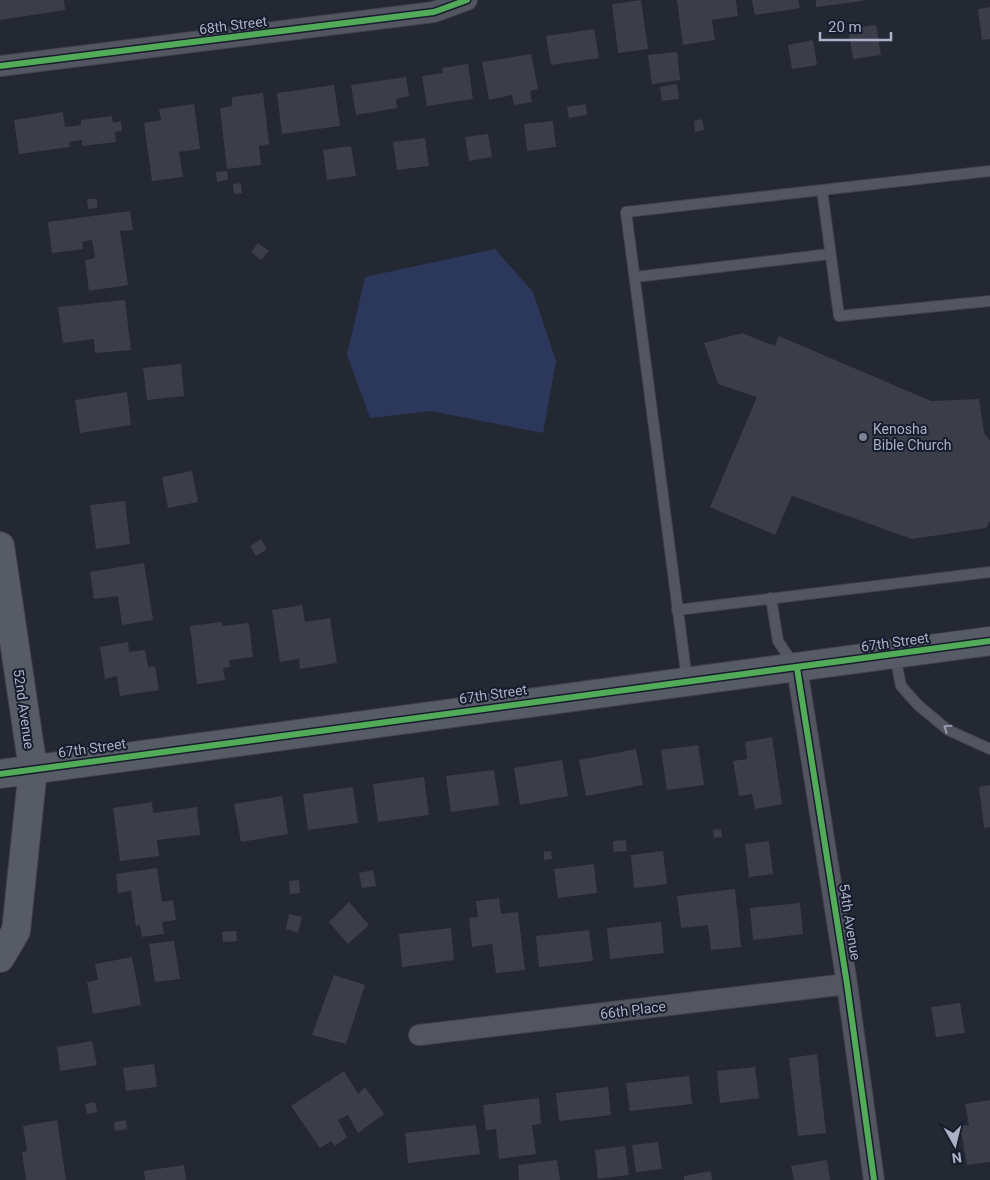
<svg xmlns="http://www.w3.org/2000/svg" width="990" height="1180" viewBox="0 0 990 1180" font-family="Roboto,sans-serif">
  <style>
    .water { fill: #2c385b }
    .building { fill: #3b3e49 }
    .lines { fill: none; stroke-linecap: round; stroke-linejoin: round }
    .lane-casing { stroke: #40434c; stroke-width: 12 }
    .street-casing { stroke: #40434c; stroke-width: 22 }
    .secondary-casing { stroke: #40434c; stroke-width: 30 }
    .lane { stroke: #535661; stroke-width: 10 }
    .street { stroke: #535661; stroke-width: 20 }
    .secondary { stroke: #575b66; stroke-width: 28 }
    .cycleway-casing { stroke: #171d2d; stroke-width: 9 }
    .cycleway { stroke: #51ab58; stroke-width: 6 }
    .oneway { stroke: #959aad }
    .poi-dot { fill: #7c8193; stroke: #171d2d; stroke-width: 2 }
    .labels { text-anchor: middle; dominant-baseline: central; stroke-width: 4; stroke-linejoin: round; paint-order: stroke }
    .street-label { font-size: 14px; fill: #abb1c6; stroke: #171d2d }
    .poi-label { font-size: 14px; fill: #abb1c6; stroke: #171d2d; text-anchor: start }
  </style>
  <rect width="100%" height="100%" fill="#242833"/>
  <!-- water -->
  <path class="water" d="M495 249 533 292 556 361 543 433 431 411 370 418 347 355 365 277Z"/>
  <!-- building -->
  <path class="building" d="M0 0H64L65 10 0 20Z
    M641 0 648 49 618 53 612 4Z
    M677 0H736L738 16 712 20 715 40 683 45Z
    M752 0H798L800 8 755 15Z
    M816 0H863V1L816 7Z
    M990 7V39L982 40 978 9Z
    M876 25 881 55 853 59 848 29Z
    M594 29 599 58 551 65 546 36Z
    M813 40 817 65 792 69 788 45Z
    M677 52 680 80 652 84 648 55Z
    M531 54 538 89 530 91 532 102 514 105 512 95 489 100 482 62Z
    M468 64 473 99 427 106 422 76 443 73 442 68Z
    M406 77 409 96 396 99 397 108 356 115 351 85Z
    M677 84 679 99 662 101 660 87Z
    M334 85 340 126 282 134 277 93Z
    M263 93 269 144 259 146 261 165 227 169 220 108 232 106V97Z
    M194 104 200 149 179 152 183 177 152 181 144 123 161 120 159 109Z
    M586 104 587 115 569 118 567 107Z
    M63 112 65 127 81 125V120L112 116 113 123 121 121 122 131 115 132 116 142 82 146V140L69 142 70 147 19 154 14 120Z
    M702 119 704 130 695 132 694 121Z
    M553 121 556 147 527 151 524 124Z
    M488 134 492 157 469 161 465 137Z
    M425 138 429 166 397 170 393 142Z
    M351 146 356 176 327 180 323 150Z
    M227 171 228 180 217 182 216 172Z
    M241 183 242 193 234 194 233 184Z
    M87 199H97V208L88 209Z
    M130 211 133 230 120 231 128 285 89 291 85 260 95 258 92 240 82 242 83 249 52 253 48 222Z
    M258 243 269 251 261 260 251 252Z
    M125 300 131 350 95 353 94 339 63 343 58 307Z
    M742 333 775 346 779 336 931 401 979 399 984 433 990 441V521L986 528 912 539 792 496 775 535 710 507 757 397 718 384 704 343Z
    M181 364 184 396 147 400 143 368Z
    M127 392 131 425 80 433 75 400Z
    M192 471 198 502 168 508 162 477Z
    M125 501 130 544 96 549 90 505Z
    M261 539 267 549 256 556 250 546Z
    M144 563 153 620 122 625 118 596 94 599 90 572Z
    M302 605 305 622 330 618 337 663 300 669 299 659 280 662 272 610Z
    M222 622 223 626 249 623 253 657 229 660 230 667 223 668 225 680 197 684 190 626Z
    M128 642 129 652 145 650 148 667 155 666 159 690 120 696 117 676 105 679 100 647Z
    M772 737 782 804 755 809 752 794 739 796 733 761 747 759 745 742Z
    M698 745 704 785 667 790 661 750Z
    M636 749 643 785 586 796 579 760Z
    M562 760 568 796 520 805 514 768Z
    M494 770 499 805 451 812 446 776Z
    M424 777 429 815 378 822 373 784Z
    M990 785V827L984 828 979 787Z
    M353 787 358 823 308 830 303 794Z
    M282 796 288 834 241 842 234 804Z
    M152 802 153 813 197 807 200 835 157 840 159 856 120 861 113 808Z
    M721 829 722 837 714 838 713 830Z
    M626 840 627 851 614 852 613 841Z
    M769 841 773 874 749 877 745 844Z
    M551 851 552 859 544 860V852Z
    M663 851 667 884 634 888 631 855Z
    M594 864 597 893 558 898 554 869Z
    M157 868 162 902 173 900 176 920 162 922 164 934 142 937 140 925 136 926 131 891 118 893 116 874Z
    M373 870 376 886 362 888 359 873Z
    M299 880 300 893 290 894 289 881Z
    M735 889 741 947 711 950 708 925 681 928 677 896Z
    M499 898 501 914 518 912 525 970 496 973 492 944 472 947 469 918 478 917 476 901Z
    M349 902 369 925 348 944 329 922Z
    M800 903 803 934 753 940 750 908Z
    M289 914 302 917 298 933 286 929Z
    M661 922 664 953 610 959 607 928Z
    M451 928 454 960 402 967 399 934Z
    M589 930 593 961 539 967 536 936Z
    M236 931 237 941 223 942 222 932Z
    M174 941 180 979 155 982 149 944Z
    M132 957 141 1005 93 1014 87 982 98 980 95 964Z
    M334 975 365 985 346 1044 312 1035Z
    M960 1003 965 1033 936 1037 931 1007Z
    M92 1041 97 1065 60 1071 57 1047Z
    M817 1054 826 1133 798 1136 789 1058Z
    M154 1064 157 1087 126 1091 123 1068Z
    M755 1067 759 1098 720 1103 717 1071Z
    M344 1071 358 1094 365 1087 384 1114 358 1133 348 1115 338 1120 347 1137 335 1146 331 1141 320 1148 291 1106Z
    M689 1076 692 1104 630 1111 626 1083Z
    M608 1087 611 1115 559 1121 556 1093Z
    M539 1098 541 1124 532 1125 536 1154 499 1159 496 1129 486 1130 483 1105Z
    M990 1100V1162L967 1165 960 1126 969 1125 965 1104Z
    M95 1102 97 1112 87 1114 85 1104Z
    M57 1120 66 1180H26L22 1152 27 1151 23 1126Z
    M126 1120 127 1129 115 1131 114 1122Z
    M476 1125 480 1154 408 1163 405 1133Z
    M658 1142 662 1169 636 1172 632 1145Z
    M625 1146 629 1175 598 1179 595 1150Z
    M557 1160 560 1180H519L518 1165Z
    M827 1160 830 1180H794L791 1166Z
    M184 1165 186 1180H145L144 1171Z
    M711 1171 712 1180H684V1176Z"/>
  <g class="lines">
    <!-- lane casing -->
    <g class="lane-casing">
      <path id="lane" d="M822 190 839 316 990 301
        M635 277 830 254
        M771 598 778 641 795 666
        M677 610 990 572
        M895 656 901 686 918 705 948 730 990 749
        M687 680 626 212 990 171"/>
    </g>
    <!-- street casing -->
    <g class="street-casing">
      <path id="street" d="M0 66 434 12 467 0
        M797 668 847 984 874 1180
        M419 1035 847 984"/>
    </g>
    <!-- secondary casing -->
    <g class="secondary-casing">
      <path id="secondary" d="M0 546 33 769 16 931 0 958
        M0 774 990 641"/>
    </g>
    <!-- lane -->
    <use href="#lane" class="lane"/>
    <!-- street -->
    <use href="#street" class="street"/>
    <!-- secondary -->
    <use href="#secondary" class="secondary"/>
    <!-- cycleway casing -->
    <g class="cycleway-casing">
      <path id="cycleway" d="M0 66 434 12 467 0
        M797 668 847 984 874 1180
        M0 774 990 641"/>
    </g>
    <!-- cycleway -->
    <use href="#cycleway" class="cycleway"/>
  </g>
  <!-- one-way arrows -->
  <defs><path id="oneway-chevron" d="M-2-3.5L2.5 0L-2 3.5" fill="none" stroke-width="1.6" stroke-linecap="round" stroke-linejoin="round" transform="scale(1.25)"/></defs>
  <use class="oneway" href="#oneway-chevron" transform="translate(947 728) rotate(-146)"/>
  <!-- markers -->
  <circle class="poi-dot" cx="863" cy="437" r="5"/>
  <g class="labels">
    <!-- street labels -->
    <g class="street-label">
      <text transform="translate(233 25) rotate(-7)">68th Street</text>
      <text transform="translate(895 642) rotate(-8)">67th Street</text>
      <text transform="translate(493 694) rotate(-8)">67th Street</text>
      <text transform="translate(24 709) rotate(82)">52nd Avenue</text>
      <text transform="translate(92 748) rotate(-8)">67th Street</text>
      <text transform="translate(850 922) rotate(81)">54th Avenue</text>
      <text transform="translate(633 1010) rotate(-7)">66th Place</text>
    </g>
    <!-- poi labels -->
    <g class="poi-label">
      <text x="873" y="429">Kenosha<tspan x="873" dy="16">Bible Church</tspan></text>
    </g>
  </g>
  <!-- north arrow -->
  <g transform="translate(955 1145) rotate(172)" stroke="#171d2d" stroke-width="4" paint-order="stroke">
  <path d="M0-4L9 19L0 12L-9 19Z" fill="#abb1c6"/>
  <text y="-8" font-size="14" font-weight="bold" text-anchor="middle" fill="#abb1c6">N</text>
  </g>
  <!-- scale -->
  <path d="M820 32v8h71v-8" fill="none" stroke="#abb1c6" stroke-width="2.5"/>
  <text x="828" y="32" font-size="15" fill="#abb1c6" stroke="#171d2d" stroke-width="4" paint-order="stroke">20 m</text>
</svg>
